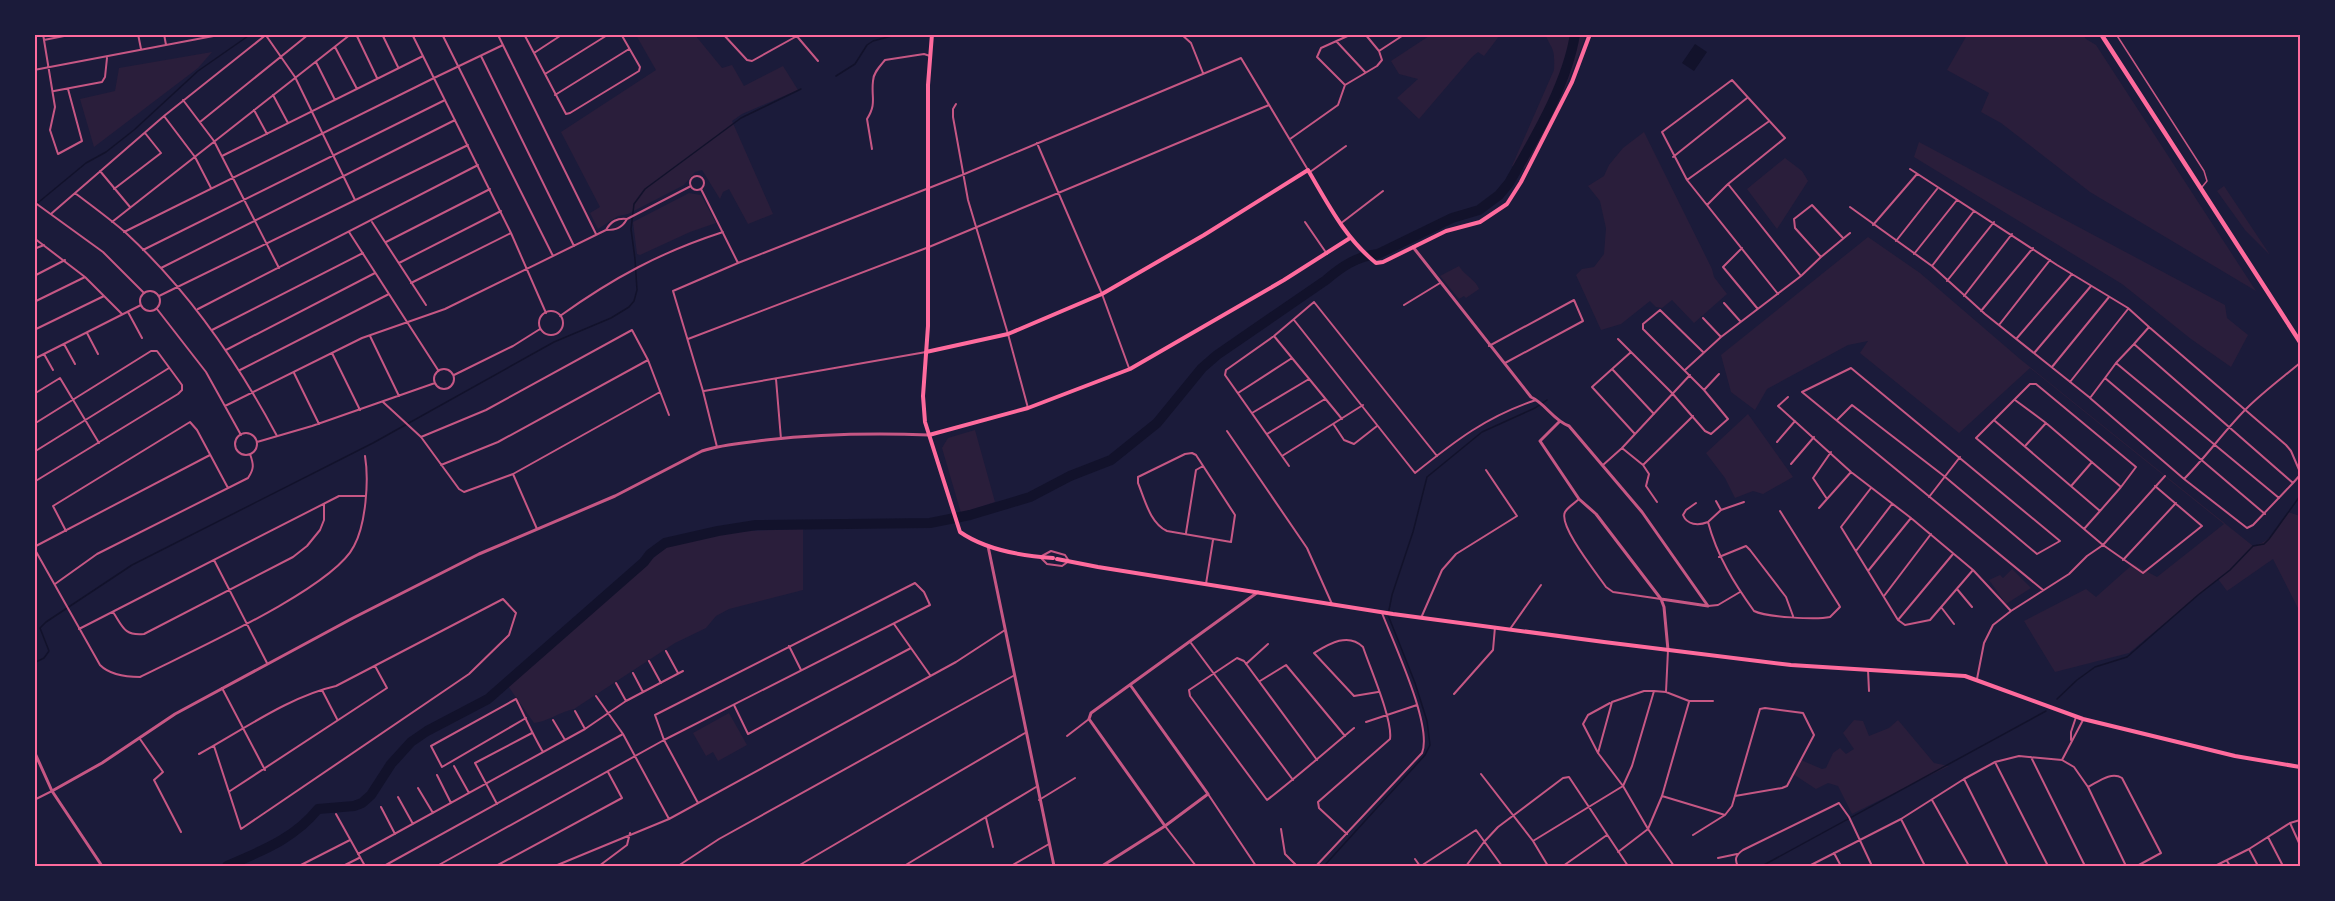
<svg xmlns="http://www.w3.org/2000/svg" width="2335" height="901" viewBox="0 0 2335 901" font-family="Helvetica,sans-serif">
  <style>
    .green { fill: #2a1e3b }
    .water { fill: #12122b }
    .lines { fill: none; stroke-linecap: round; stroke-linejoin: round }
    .stream { stroke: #12122b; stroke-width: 1.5 }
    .river { stroke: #12122b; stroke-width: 10 }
    .service { stroke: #c65784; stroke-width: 1.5 }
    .minor { stroke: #c65784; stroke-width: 2 }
    .tertiary { stroke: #c65784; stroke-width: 3 }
    .secondary { stroke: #ff6b9d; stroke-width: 4 }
    .trunk { stroke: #ff6b9d; stroke-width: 4.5 }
    .neatline { fill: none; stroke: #ff6b9d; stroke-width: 2 }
  </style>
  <rect width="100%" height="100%" fill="#1b1b3a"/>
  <!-- green -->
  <path class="green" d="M1545 34 1586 35C1570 81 1549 126 1525 168L1512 166 1554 70C1555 47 1553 52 1545 34Z
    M636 35H695L722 68 732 65 744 86 783 66 798 90 742 114 732 121 773 214 748 224 729 189 723 192 720 199 702 170 695 172 684 185 628 214 618 216 598 229 590 213 600 207 561 132 656 70Z
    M1428 35H1500L1484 56 1478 52 1472 57 1419 119 1397 98 1418 79 1399 74 1391 61 1429 36Z
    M1967 35H2083L2086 39 2096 45 2256 291 2090 192 2001 123 1981 112 1989 93 1947 70Z
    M212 52 198 68 94 147 80 99 115 91 119 68Z
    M1644 132 1712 269 1714 277 1727 294 1694 323 1672 300 1662 308 1656 307 1650 301 1621 324 1601 330 1576 275 1582 269 1594 267 1604 254 1606 228 1600 201 1588 186 1604 176 1609 165 1623 148Z
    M1919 142 2225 305 2227 318 2248 335 2231 367 2191 339 2122 284 1914 157Z
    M1785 158 1802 171 1808 181 1777 229 1747 189Z
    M2224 186 2270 255 2245 230 2217 191Z
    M689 193 701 195 716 223 690 232 640 255 637 254 633 222Z
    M1868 237 1920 273 2020 359 2253 546C2271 542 2278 528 2288 512L2300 516V612L2273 559 2227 591 2218 579 2129 653 2055 672 2024 621 2086 589 2096 597 2133 564 2157 577 2224 524 2030 368 1959 433 1860 353 1868 341 1848 345 1767 389 1755 410 1731 392 1721 355Z
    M1459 266C1465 276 1475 279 1479 289L1466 298 1464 296 1459 299 1440 276Z
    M1748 414 1793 477 1763 494 1753 491 1735 498 1725 478 1706 453Z
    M975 430 995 502 961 513 942 448 948 438Z
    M803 529V590L729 609 716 616 706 628 675 643 574 709C559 712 549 721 534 723L508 686 667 546 726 532Z
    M2012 569 2031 588 2006 604 1989 580 2000 575 2003 578Z
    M729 713 747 745 718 761 713 752 706 756 693 733Z
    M1854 720 1863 721 1869 736 1889 728 1898 720 1934 763 1949 766 1852 814 1838 786 1828 783 1816 789 1793 774 1801 760 1822 769 1826 768 1833 753 1840 748 1846 754 1854 749 1843 733Z"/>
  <!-- water -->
  <path class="water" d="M1695 44 1707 52 1694 71 1682 63Z"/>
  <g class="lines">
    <!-- stream -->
    <path class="stream" d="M836 76 855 64 867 45 873 41 899 34
      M34 206 86 163 106 152 134 130 198 71 251 34
      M34 663 44 658 49 651 40 628 46 622 132 565 373 443 554 342 611 318 629 307 634 301 637 290 635 259 631 229 634 204 645 189 741 118 801 89
      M2057 699 2077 680 2095 667 2127 657 2198 595 2230 570 2253 546 2264 544 2269 539 2300 496
      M1324 866 1425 755 1430 745 1427 721 1415 683 1388 615 1392 595 1413 532 1427 477 1482 432 1535 408 1547 400
      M1762 866 2046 711"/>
    <!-- river -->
    <path class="river" d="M227 866C261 851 294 839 318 809L354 806 362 803 371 795 391 764 411 742 427 731 488 699 644 562 650 554 665 543 718 531 756 525 930 523 970 515 1030 497 1070 476 1111 460 1157 423 1202 368 1217 355 1326 280C1341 267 1357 256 1378 254L1452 218 1479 210 1499 195 1509 183C1534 139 1567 85 1575 34"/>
    <!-- service -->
    <path class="service" d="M2116 34 2204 171 2207 181 2202 187"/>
    <!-- minor -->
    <path class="minor" d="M43 34 55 107 50 130 58 154 82 141 68 89
      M138 34 141 49
      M164 34 166 45
      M265 34 295 77 355 200
      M356 34 377 78
      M382 34 398 67
      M412 34 511 233 546 313
      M442 34 553 256
      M524 34 566 114 570 113 639 71 640 67 621 34
      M723 34 747 60 752 61 797 36
      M795 34 818 61
      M1181 34 1191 43 1203 73
      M498 35 596 234
      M44 40 74 34
      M1337 42 1365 72
      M335 47 357 89
      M1379 51 1405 34
      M534 53 563 34
      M481 56 574 246
      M316 62 335 100
      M34 70 224 34
      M545 74 609 34
      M1345 85 1317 57 1321 48 1352 34
      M54 91 102 82 105 77 107 58
      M273 95 288 123
      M555 95 629 49
      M183 100 214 141 279 268
      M956 104 953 109V117L968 200 1008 334 1028 408
      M254 110 267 134
      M164 116 195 157 211 188
      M200 122 309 34
      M1290 139 1338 105 1345 85 1377 66 1382 60 1379 51 1365 34
      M1037 143 1102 294 1129 368
      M872 149 867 119C877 103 871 98 873 81 873 73 880 66 885 60L924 54 930 56
      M222 156 423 56
      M1673 157 1747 98
      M1910 169 2057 265 2128 308 2149 327
      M100 171 130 207
      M1310 172 1346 146
      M690 183a7 7 0 1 1 14 0a7 7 0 1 1-14 0Z
      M1687 180 1768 122
      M1728 184 1801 276
      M114 189 161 153 145 133
      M701 189 738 263
      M75 193C92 206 110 219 126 233 189 291 237 361 277 436
      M34 202 103 252 144 293
      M1707 205 1728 184 1785 138 1732 80 1662 132 1687 180 1778 294
      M1850 207 1932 266 1985 314 2089 397
      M52 213 164 116 267 34
      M112 222 351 34
      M372 222 426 305
      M1305 222 1327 254
      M1340 224 1383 191
      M1873 225 1917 174
      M606 230C611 221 617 218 627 219L691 186
      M124 232 434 78 503 45
      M349 232 438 370
      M34 238 85 277 122 314
      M1896 241 1937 189
      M386 242 490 189
      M1742 248 1723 267 1757 308
      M34 249 44 245
      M143 250 445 100
      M1914 254 1957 200
      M1821 257 1795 228 1794 219 1812 205 1843 238
      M399 263 501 211
      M1932 266 1974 211
      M161 268 455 120
      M34 276 65 260
      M1947 281 1994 222
      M411 283 511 233
      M140 301a10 10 0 1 1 20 0a10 10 0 1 1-20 0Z
      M159 296 468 145
      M1964 296 2012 234
      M34 302 85 277
      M1724 303 1740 321
      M1404 305 1440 283
      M157 309 206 372 241 435
      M198 309 478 165
      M1981 311 2033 248
      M539 323a12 12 0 1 1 24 0a12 12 0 1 1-24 0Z
      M128 312 142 338
      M560 316C613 278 661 252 723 232
      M1703 318 1721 337
      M1294 320 1415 473C1455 441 1487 416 1536 400
      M1999 325 2050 260
      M34 330 104 296
      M212 330 363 253
      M87 333 98 354
      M370 336 399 396
      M1274 336 1342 419
      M2017 338 2072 274
      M688 339 929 247 1269 105
      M1618 339 1672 393 1705 431 1711 434 1728 419 1704 390
      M64 344 75 364
      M2134 344 2149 327 2286 445 2291 451 2300 472
      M1489 346 1574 300 1583 321 1505 363
      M226 350 375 273
      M1631 352 1592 387 1634 433
      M1703 352 1660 310 1643 324V329L1704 390 1719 374
      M2035 352 2091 286
      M332 353 360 410
      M44 354 53 370
      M34 359 141 305
      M2116 363 2134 344 2293 483 2253 525 2247 528 2184 479C2206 457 2224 431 2246 409 2263 392 2282 378 2300 363
      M2052 367 2109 297
      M434 379a10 10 0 1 1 20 0a10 10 0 1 1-20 0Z
      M240 370 389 294
      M1613 370 1654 414
      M1685 370 1721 337 1801 276 1821 257 1850 233
      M294 373 319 424
      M454 375 513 346 540 329
      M2105 378 2116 363 2279 498
      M776 379 781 439
      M2070 382 2128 309
      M704 391 926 352
      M1238 393 1292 358
      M34 394 60 378 99 443
      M1788 397 1778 406 1851 472 1911 518 1973 570 2011 611
      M2015 400 2046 423 2121 487 2136 467 2036 384H2030L1976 438 2103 545 2143 573 2202 526 2155 486
      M383 402 421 437 459 489 464 492 513 474 660 392
      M225 406 362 338 445 309 606 230C616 230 622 228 627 219
      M1252 413 1309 379
      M1837 420 1852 405 1944 476 2037 554 2060 541 1851 368 1802 392 2043 590
      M1995 421 2100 511 2084 529
      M34 424 151 351H157L182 385V390L178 394 34 482
      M1334 425 1344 440 1354 444 1377 426
      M1227 431 1307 548 1332 604
      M235 444a11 11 0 1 1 22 0a11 11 0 1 1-22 0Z
      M1267 434 1325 399
      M421 437 486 410 632 330 648 360 669 415
      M257 442 312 426 435 383
      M1777 442 1795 421
      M2026 445 2046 423
      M717 447 703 391 673 291 738 263 962 175 1241 58 1308 170
      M1622 448 1643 465 1649 474 1646 486 1657 502
      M34 452 169 368
      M1192 453 1196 455 1235 515 1231 542 1167 531C1150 523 1145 500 1138 483V477L1185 454Z
      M1282 456 1363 405
      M1791 464 1814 437
      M441 465 498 442 648 360
      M1603 465 1622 448 1690 375
      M1643 465 1693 416
      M1289 466 1225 375 1226 370 1274 336 1314 302 1437 456
      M513 474 537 529
      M2184 479 2090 398 2105 378 2265 514
      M2293 483 2300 475
      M2072 485 2092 462
      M1871 488 1841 527 1898 620 1905 625 1930 620 1973 570
      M1929 497 1960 457
      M1579 499C1575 503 1568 507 1565 512 1558 526 1598 575 1606 587L1613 592 1661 599
      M1827 499 1813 478 1831 452
      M1716 501 1721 510 1744 502
      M1696 503 1686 510 1683 515C1687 525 1698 526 1708 522
      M1819 508 1851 472
      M1721 510 1708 522C1717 556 1734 583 1754 611 1766 617 1816 620 1830 617L1840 607 1839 605 1780 511
      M2100 511 2121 487
      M66 531 53 506 190 422 197 430 228 488
      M1186 533 1196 470 1203 466
      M34 547 210 455
      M34 548 100 665C110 675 126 677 140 677 187 653 333 589 354 546 366 524 369 480 365 456
      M1051 551 1065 555 1069 561 1062 566 1047 564 1040 557Z
      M1856 551 1892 504
      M1719 557 1746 546 1750 550 1786 597 1793 616
      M214 560 267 663
      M2123 560 2176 503
      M1868 571 1911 518
      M55 584 97 554 248 478C254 469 254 465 250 454
      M1206 584 1213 540
      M1957 589 1972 607
      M1884 596 1931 534
      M1708 606 1718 605 1740 592
      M1941 607 1954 624
      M113 612C123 627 124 636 144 634L293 557 307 546 320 530 324 520V504
      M1421 618 1442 570 1456 554 1517 516 1486 470
      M1898 620 1953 554
      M894 624 930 675
      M79 629 339 496H365
      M1510 629 1541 585
      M1191 643 1293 780
      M789 646 801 670
      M666 651 678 673
      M649 661 661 683
      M1246 664 1268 644
      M1868 670 1869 691
      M633 673 643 692
      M1977 679 1984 643 1993 625 2011 611 2069 574 2087 556 2103 545 2165 476
      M1260 681 1286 665 1345 736
      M616 683 626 701
      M222 688 265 770
      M322 690 337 719
      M1654 691H1644L1612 702 1598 753 1623 786 1648 829 1674 866
      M1666 692 1668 650
      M1454 694 1493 650 1495 627
      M596 696 623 734 669 819
      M734 705 748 734 911 648
      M575 711 585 729
      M526 718 442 767 431 746 516 699C525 717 533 735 543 752
      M553 720 565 740
      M1366 722 1417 705
      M1067 736 1089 719
      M140 739 163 772 154 780 181 832
      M2071 740V732L2076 717
      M1598 753 1583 724 1588 715 1610 703
      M199 754C241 731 290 696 336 686L503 599 516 613 509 635 469 674 241 829 214 746
      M2031 757 2085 866
      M1317 760 1244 661 1237 658 1189 690 1190 696 1267 800C1297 777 1325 752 1354 728
      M2062 760 2083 720
      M1995 762 2048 866
      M454 766 469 793
      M1481 774 1533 841 1548 866
      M437 775 451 803
      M1964 779 2008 866
      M2088 787C2098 782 2111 771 2122 778L2161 853 2137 866
      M418 788 433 813
      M230 791 387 688 375 666
      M1208 794 1256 866
      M1662 796 1725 815
      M398 797 413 824
      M34 800 52 791
      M1039 800 1075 778
      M1932 800 1969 866
      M497 804 475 763 532 733
      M381 807 395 834
      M336 814 365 866
      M986 818 993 847
      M1901 819 1925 866
      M2290 823 2300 845
      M1165 826 1196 866
      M1281 829 1285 854 1297 866
      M1347 834 1319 808 1318 802 1390 739C1393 720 1370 668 1363 647 1348 632 1329 644 1314 653L1354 696 1378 692
      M1693 835 1725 815 1732 806 1760 709 1765 708 1803 713 1814 735 1787 786 1782 788 1735 796
      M2268 837 2283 866
      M1533 841 1623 786 1632 766 1654 691 1666 692 1689 701H1713
      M2249 849 2258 866
      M1618 852 1648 829 1662 796 1689 702
      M1834 853 1841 866
      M358 854 585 729 626 701 683 671
      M1718 858 1737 854
      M1415 859 1420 866
      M2227 861 2230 866
      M299 866 350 840
      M343 866 359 858
      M384 866 623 734
      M437 866 664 740 930 605 924 592 915 583 655 715 664 740 698 803
      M496 866 622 798 608 772
      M555 866 669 819 956 662 1005 630
      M599 866 627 845 630 833
      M678 866 719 839 1013 676
      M798 866 1025 733
      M904 866 1036 787
      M1011 866 1049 844
      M1316 866 1422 753C1433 726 1393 642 1382 613
      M1421 866 1476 830 1502 866
      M1466 866 1484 842 1498 827 1563 778 1569 777 1628 866
      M1563 866 1607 835
      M1738 866C1734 859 1736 855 1743 850L1839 803 1849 817 1872 866
      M1809 866 1901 819 1964 779 1995 762 2019 756 2062 760 2074 767 2088 787 2126 866
      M2215 866 2249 849 2290 823 2300 820"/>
    <!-- tertiary -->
    <path class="tertiary" d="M1413 247 1531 397C1546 404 1553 420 1569 426L1642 512 1708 606
      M1559 422 1540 441 1579 499 1596 514 1661 599 1664 607 1668 650
      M988 546 1054 866
      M1661 599 1708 606
      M34 751 52 791 102 866
      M52 791 102 763 175 714 353 618 479 554 615 496 702 451C723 444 744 443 766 440 820 434 875 433 929 435
      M1165 826 1089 719 1091 713 1258 592
      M1102 866 1165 826 1208 794 1131 686"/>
    <!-- secondary -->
    <path class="secondary" d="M932 34 928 85V326L923 396 925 422 960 532C986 550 1022 556 1053 558
      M926 352 1008 334 1102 294 1204 235 1308 170C1328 204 1345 238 1376 263L1383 262 1446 231 1480 222 1507 204 1521 182 1572 82 1590 34
      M929 435 1028 408 1130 369 1284 280 1350 238
      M1057 559 1098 567 1393 614 1604 642 1791 665 1965 676 2083 719 2235 756 2300 767"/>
    <!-- trunk -->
    <path class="trunk" d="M2101 34 2300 342"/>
  </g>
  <!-- border -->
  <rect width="2335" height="901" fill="none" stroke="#1b1b3a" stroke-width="72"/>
  <rect x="36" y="36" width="2263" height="829" class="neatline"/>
</svg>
